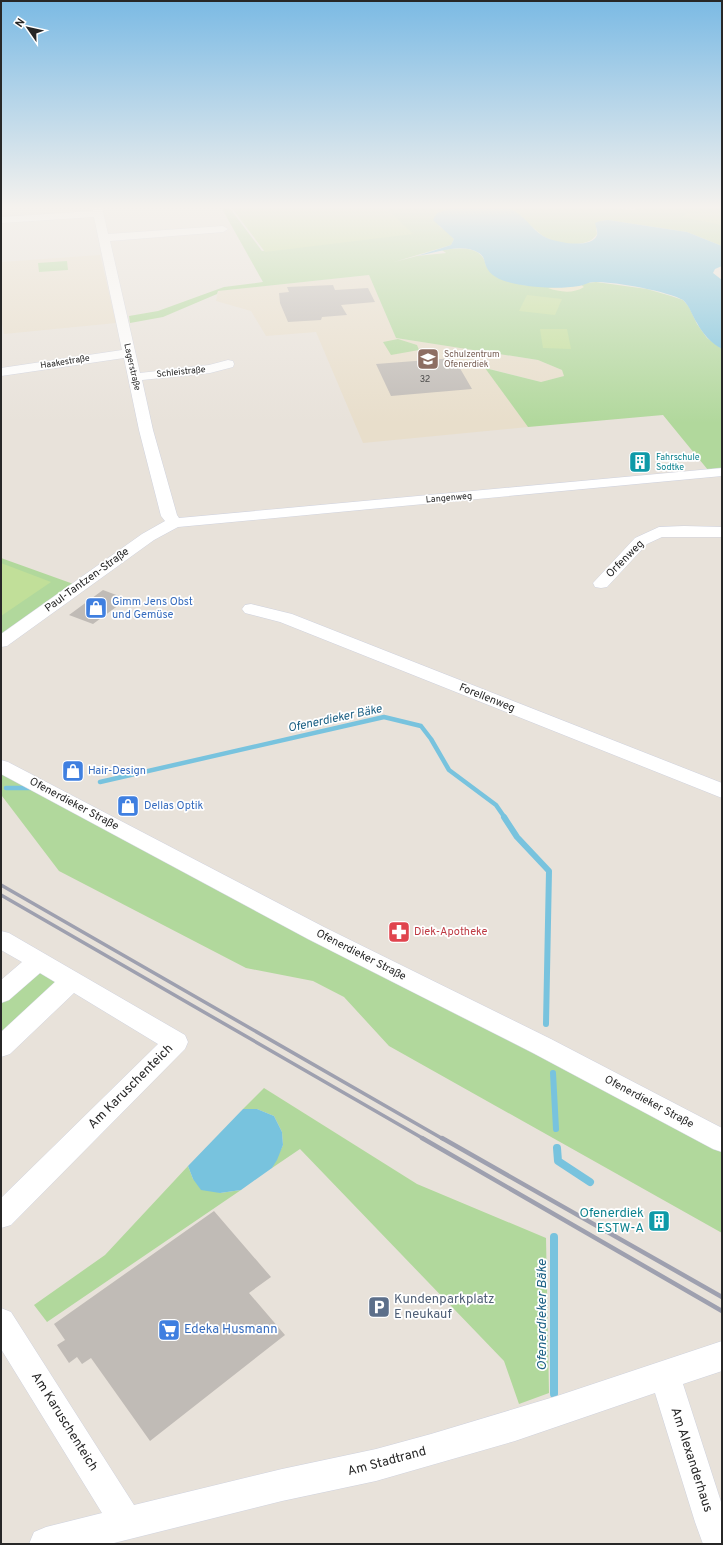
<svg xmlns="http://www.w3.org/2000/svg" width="723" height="1545" viewBox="0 0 723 1545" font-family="Overpass,sans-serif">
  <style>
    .education { fill: #e8decb }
    .green { fill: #b1d89c }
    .sand { fill: #eae3c0 }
    .pitch { fill: #c1df99 }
    .water { fill: #78c3de }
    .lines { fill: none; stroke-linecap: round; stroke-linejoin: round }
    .stream-far2 { stroke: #78c3de; stroke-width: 4.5 }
    .stream-far1 { stroke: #78c3de; stroke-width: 6 }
    .stream { stroke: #78c3de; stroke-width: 8 }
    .building { fill: #c0bbb6 }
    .minor-casing { stroke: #cfd2de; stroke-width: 1 }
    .minor { fill: #fff; fill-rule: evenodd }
    .rail-far1 { stroke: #9ea0af; stroke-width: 3.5 }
    .rail { stroke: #9ea0af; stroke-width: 4.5 }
    .labels { text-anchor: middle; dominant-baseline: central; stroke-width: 3.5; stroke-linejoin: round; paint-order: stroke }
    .far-education-label { font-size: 9px; fill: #785e54; stroke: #fff; text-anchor: start }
    .far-street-label { font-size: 9px; fill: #272727; stroke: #fff }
    .number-label { font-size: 9px; fill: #4d4c4b }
    .far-culture-label { font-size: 9px; fill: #0d838f; stroke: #fff; text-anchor: start }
    .street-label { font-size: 11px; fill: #272727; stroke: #fff }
    .shop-label { font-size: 11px; fill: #366cbe; stroke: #fff; text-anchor: start }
    .health-label { font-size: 11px; fill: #be3a42; stroke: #fff; text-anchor: start }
    .water-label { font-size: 12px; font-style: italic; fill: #1d6185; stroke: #fff }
    .near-street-label { font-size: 13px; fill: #272727; stroke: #fff }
    .near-culture-label { font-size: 13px; fill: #0d838f; stroke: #fff; text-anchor: end }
    .near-service-label { font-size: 13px; fill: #4e5e75; stroke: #fff; text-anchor: start }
    .near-shop-label { font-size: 13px; fill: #366cbe; stroke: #fff; text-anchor: start }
    .near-water-label { font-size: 14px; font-style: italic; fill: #1d6185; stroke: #fff }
  </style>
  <rect width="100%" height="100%" fill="#e8e2da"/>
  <!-- education -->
  <path class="education" d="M100 255 116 323 4 334 1 317V262Z
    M369 275 396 338 538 360 562 370 565 376 541 382 486 368 528 427 363 443 316 332 266 336 251 311 216 301 218 291Z"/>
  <!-- green -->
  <path class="green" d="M221 207H229L262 251 411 233 385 207H414L413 209 416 207H455L449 208 439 226 449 233 454 239 451 245 394 262 417 256 446 253 442 250C458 248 483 245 486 266L522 285 560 287 581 286 586 283 596 282 647 289 671 296 683 300 689 307 697 324 707 338 722 349V468L708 470 663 415 528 427 485 368 541 382 564 376 562 370 538 360 396 338 369 275 218 291 217 294 163 317 130 323 129 316 158 311 224 287 263 282Z
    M500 207H603L634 210 638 207H722V246L687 232 608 220 600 221 596 228 597 234C589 248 562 245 549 239 542 237 538 231 532 227 521 220 511 214 500 207Z
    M67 261 68 270 39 272 38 263Z
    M398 339 417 345 419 350 391 355 383 342Z
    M1 558 79 586 1 642Z
    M1 774 722 1141V1233L389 1046 344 997 313 981 246 968 59 871 2 796Z
    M38 961 72 981 1 1047V994Z
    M264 1088 417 1184 546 1238 549 1393 519 1404 504 1361 300 1149 272 1168 283 1145 282 1132 274 1116 257 1109H243Z
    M188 1166 193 1179 220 1193 241 1190 47 1322 34 1305 105 1255Z"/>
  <!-- sand -->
  <path class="sand" d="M581 285 584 287C573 294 559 292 548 288Z"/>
  <!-- pitch -->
  <path class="pitch" d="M231 207H385L413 234 265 252Z
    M693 209 722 214V225L682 217Z
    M527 295 562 299 555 315 519 311Z
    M540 329H567L571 349 543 348Z
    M1 563 51 582 1 616Z"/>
  <!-- water -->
  <path class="water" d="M455 207C472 207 493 204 510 209 525 215 530 228 543 236 552 242 592 250 597 235 598 232 596 227 595 223L600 221 608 220 687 232 722 246V266L715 269 713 273 722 280V349C712 344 702 333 697 323 692 316 690 306 683 300 668 291 611 281 594 282 588 282 585 285 579 286 562 289 539 288 522 285 509 283 491 279 486 266 484 261 485 257 479 253 462 242 435 253 417 256L451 245 454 239 433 220 437 213Z
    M243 1109H257L274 1116 282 1132 283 1145 277 1160 272 1168 241 1190 220 1193 201 1190 193 1179 188 1166Z"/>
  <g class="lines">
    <!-- stream-far2 -->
    <path class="stream-far2" d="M100 782 384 717 421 726 431 739 449 770 496 805 505 818
      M6 788H31"/>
    <!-- stream-far1 -->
    <path class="stream-far1" d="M504 817 517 837 549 871 546 1024
      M553 1073 556 1129"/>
    <!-- stream -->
    <path class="stream" d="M557 1148 558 1161 590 1182
      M554 1237V1394"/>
  </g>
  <!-- building -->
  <path class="building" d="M333 285 335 290 368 288 375 302 341 305 347 315 322 317 321 320 288 322 280 303 279 293 289 292 287 287Z
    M454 358 472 389 391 396 376 364Z
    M103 590 119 596 115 599 123 602 93 624 69 615Z
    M214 1211 271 1277 249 1293 285 1335 150 1441 91 1358 82 1364 77 1357 69 1363 57 1345 65 1340 54 1324Z"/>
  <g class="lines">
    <!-- minor casing -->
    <g class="minor-casing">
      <path id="minor" d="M92 207H102L108 234 223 226 228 229 223 232 110 241 140 373 209 365 228 360 233 361 234 364 233 367 210 373 142 380 153 430 177 515 179 518 722 468V476L178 527 154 540 7 646 1 647V634L142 534 165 521 161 516 139 430 124 358 1 376V368L122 350 94 217 1 223V217L93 211Z
        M684 526 722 527V537H662L647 544 607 587 601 588 595 587 593 583 635 538 659 527Z
        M251 604 292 614 722 783V798L280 622 245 613 242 609 245 605Z
        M1 760 8 762 324 927 551 1039 722 1128V1152L713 1149 533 1053 308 939 1 774Z
        M1 931 9 933 185 1035 188 1042 185 1049 11 1225 1 1228V1198L158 1044 74 993 10 1054 1 1057V1032L55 982 40 973 9 1000 1 1003V980L22 962 1 950Z
        M1 1308 11 1312 134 1505 282 1469 376 1449 431 1434 557 1396 722 1341V1371L683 1384 722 1505V1544H703L695 1522 655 1393 515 1441 376 1481 282 1501 110 1544H29L34 1532 46 1527 102 1513 1 1349Z"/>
    </g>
    <!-- minor -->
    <use href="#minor" class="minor"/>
    <!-- rail-far1 -->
    <path class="rail-far1" d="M1 885 443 1139
      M1 895 424 1139"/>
    <!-- rail -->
    <path class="rail" d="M422 1138 722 1311
      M442 1138 722 1297"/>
  </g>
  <!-- sky -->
  <linearGradient id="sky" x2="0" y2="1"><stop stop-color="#7bbae4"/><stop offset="0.49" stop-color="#f5f2ee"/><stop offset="1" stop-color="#f5f2ee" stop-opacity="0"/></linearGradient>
  <rect width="723" height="423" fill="url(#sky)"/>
  <!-- icons -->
  <defs>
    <g id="school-square" transform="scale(1.15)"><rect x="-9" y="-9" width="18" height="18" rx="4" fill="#8d6e63" stroke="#fff"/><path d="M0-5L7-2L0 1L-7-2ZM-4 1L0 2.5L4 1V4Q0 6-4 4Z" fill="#fff"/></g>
    <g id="building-square" transform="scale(1.15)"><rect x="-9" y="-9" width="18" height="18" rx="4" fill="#0f9aa8" stroke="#fff"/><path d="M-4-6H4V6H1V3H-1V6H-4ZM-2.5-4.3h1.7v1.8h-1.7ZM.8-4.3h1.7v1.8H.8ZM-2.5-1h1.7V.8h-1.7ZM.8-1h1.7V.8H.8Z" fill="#fff"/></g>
    <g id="shop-square" transform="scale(1.15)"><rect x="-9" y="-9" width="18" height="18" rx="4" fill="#3f7fe0" stroke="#fff"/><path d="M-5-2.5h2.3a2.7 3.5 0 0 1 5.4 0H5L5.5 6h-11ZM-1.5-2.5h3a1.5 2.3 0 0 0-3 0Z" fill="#fff"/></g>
    <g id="pharmacy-square" transform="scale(1.15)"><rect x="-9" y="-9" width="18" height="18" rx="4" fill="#e0444e" stroke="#fff"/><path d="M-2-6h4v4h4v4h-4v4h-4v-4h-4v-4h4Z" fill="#fff"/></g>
    <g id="parking-square" transform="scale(1.15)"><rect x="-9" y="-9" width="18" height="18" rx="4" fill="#5c6f8a" stroke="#fff"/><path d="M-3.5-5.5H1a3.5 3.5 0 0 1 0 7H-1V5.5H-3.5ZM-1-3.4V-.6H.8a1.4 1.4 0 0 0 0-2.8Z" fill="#fff"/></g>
    <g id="supermarket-square" transform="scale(1.15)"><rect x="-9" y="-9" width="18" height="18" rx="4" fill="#3f7fe0" stroke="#fff"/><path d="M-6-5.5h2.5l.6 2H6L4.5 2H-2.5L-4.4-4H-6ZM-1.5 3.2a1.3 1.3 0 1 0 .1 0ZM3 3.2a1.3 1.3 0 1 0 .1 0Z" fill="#fff"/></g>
  </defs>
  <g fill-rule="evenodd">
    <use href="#school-square" x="428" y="359"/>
    <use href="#building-square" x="640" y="462"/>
    <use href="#shop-square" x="96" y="608"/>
    <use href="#shop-square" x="73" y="771"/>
    <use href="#shop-square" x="128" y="806"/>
    <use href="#pharmacy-square" x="399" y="932"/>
    <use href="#building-square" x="659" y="1221"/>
    <use href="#parking-square" x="379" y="1307"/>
    <use href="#supermarket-square" x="169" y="1330"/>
  </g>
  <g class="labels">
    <!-- far-education labels -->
    <g class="far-education-label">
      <text x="444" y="354">Schulzentrum<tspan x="444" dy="10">Ofenerdiek</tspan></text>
    </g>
    <!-- far-street labels -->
    <g class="far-street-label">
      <text transform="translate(65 362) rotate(-9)">Haakestraße</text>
      <text transform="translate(132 367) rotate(77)">Lagerstraße</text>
      <text transform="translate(181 372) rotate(-6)">Schleistraße</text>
      <text transform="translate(449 498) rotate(-5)">Langenweg</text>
    </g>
    <!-- number labels -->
    <g class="number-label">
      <text x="425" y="379">32</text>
    </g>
    <!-- far-culture labels -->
    <g class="far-culture-label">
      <text x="656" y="457">Fahrschule<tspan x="656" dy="10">Sodtke</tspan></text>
    </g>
    <!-- street labels -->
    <g class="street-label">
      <text transform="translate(625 559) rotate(-45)">Orfenweg</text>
      <text transform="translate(87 580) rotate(-36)">Paul-Tantzen-Straße</text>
      <text transform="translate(487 698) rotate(22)">Forellenweg</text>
      <text transform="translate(74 804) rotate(28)">Ofenerdieker Straße</text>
      <text transform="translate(361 955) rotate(27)">Ofenerdieker Straße</text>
      <text transform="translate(649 1102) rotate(28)">Ofenerdieker Straße</text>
    </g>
    <!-- shop labels -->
    <g class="shop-label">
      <text x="112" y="602">Gimm Jens Obst<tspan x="112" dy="13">und Gemüse</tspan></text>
      <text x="88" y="771">Hair-Design</text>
      <text x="144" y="806">Dellas Optik</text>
    </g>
    <!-- health labels -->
    <g class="health-label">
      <text x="414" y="932">Diek-Apotheke</text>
    </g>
    <!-- water labels -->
    <g class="water-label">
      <text transform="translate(335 719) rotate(-12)">Ofenerdieker Bäke</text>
    </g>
    <!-- near-street labels -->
    <g class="near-street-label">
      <text transform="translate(131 1087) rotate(-45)">Am Karuschenteich</text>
      <text transform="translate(64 1422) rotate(58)">Am Karuschenteich</text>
      <text transform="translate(691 1460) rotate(72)">Am Alexanderhaus</text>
      <text transform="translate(387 1462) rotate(-15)">Am Stadtrand</text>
    </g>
    <!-- near-culture labels -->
    <g class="near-culture-label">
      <text x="644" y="1214">Ofenerdiek<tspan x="644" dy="15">ESTW-A</tspan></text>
    </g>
    <!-- near-service labels -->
    <g class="near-service-label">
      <text x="394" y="1300">Kundenparkplatz<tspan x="394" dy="15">E neukauf</tspan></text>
    </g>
    <!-- near-shop labels -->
    <g class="near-shop-label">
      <text x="184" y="1330">Edeka Husmann</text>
    </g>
    <!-- near-water labels -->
    <g class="near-water-label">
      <text transform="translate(542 1315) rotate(-90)">Ofenerdieker Bäke</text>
    </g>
  </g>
  <!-- border -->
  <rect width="723" height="1545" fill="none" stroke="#272727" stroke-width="4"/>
  <!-- north arrow -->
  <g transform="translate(28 28) rotate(304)" stroke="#ffffff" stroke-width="3" paint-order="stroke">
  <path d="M0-3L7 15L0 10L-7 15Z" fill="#272727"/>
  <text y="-6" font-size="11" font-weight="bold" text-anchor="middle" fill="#272727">N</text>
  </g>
</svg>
